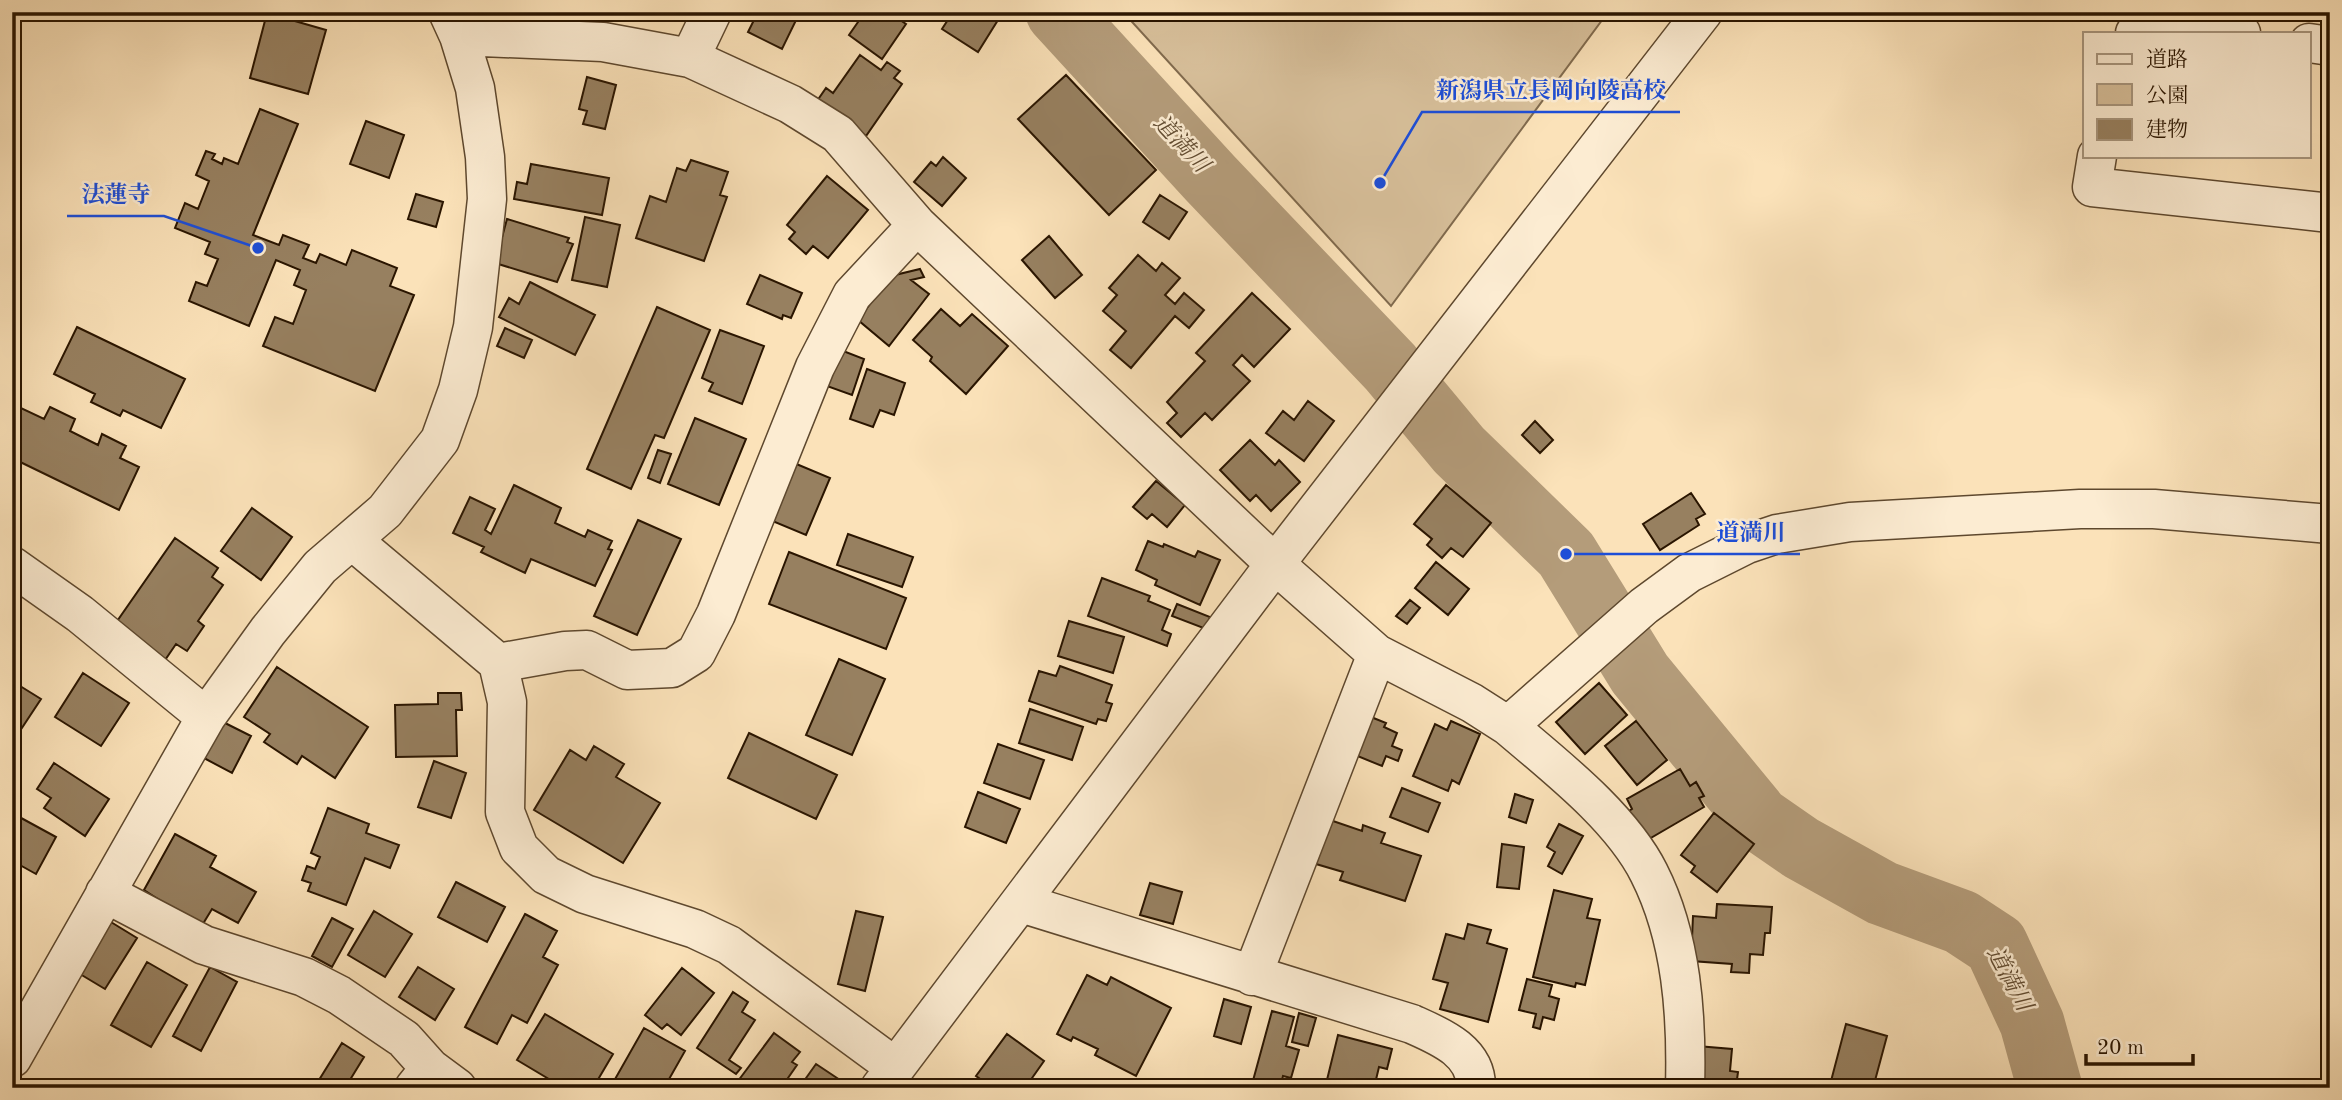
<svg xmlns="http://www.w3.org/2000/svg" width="2342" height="1100" viewBox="0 0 2342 1100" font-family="'Old Standard TT','Noto Serif JP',serif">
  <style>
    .park { fill: #d7bf9a; stroke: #806a4d; stroke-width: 2 }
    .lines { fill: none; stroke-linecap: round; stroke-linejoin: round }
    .river { stroke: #b49c7a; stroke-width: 65 }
    .building { fill: #978060; stroke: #2a1500; stroke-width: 2 }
    .minor-casing { stroke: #5e482e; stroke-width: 41 }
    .minor { stroke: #fcecd2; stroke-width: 38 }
    .labels { text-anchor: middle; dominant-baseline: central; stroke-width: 5; stroke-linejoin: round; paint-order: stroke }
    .water-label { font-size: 23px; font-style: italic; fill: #614b31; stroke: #fcecd2 }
    .leader { fill: none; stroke: #1d4ed8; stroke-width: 2.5 }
    .callout-dot { fill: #1d4ed8; stroke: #fcecd2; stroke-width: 2.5 }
    .callout-label { font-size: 23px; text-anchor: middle; font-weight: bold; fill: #1d4ed8; stroke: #fcecd2; stroke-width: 5; stroke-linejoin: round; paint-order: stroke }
  </style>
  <rect width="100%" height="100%" fill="#fbe2b9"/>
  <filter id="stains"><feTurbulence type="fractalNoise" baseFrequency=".00286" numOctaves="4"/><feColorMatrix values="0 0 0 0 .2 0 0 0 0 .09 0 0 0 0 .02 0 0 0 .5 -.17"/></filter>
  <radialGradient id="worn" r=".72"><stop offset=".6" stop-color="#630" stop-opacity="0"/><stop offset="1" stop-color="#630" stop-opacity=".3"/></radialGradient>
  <!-- park -->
  <path class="park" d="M1123 12H1608L1391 306Z"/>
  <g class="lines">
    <!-- river -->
    <path class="river" d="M1058 12 1210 178 1390 367 1459 450 1566 554 1640 674 1759 819 1801 848 1882 893 1961 922 1996 945 2032 1023 2050 1088"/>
  </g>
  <!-- building -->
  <path class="building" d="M758 12H800L782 49 748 32Z
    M865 12H888L906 24 882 59 849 35Z
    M953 12H1003L978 52 942 29Z
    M267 13 326 30 308 94 250 78Z
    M860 55 881 70 887 62 900 71 894 78 902 84 866 136 817 101 826 88 833 93Z
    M1066 75 1156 170 1109 215 1018 119Z
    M587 77 616 85 605 129 583 124 587 111 579 109Z
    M260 109 298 124 253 235 279 245 283 235 309 245 303 258 316 263 320 254 346 265 352 250 397 268 390 286 414 295 375 391 263 346 275 317 293 324 306 290 294 285 300 270 276 260 249 326 189 301 196 282 207 286 218 259 205 254 210 242 175 228 185 203 198 209 209 181 196 175 206 151 215 154 212 159 222 164 224 158 238 164Z
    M366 121 404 135 389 178 350 164Z
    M943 157 966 178 942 206 914 182 931 162 936 166Z
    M691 160 728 172 720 195 727 197 704 261 636 238 650 196 666 202 677 168 686 171Z
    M531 164 609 178 602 215 514 199 517 182 527 184Z
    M827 176 868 210 828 258 813 246 806 254 789 239 795 232 787 225Z
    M416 194 443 202 436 227 408 219Z
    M1160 195 1187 212 1169 239 1143 222Z
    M585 217 620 225 607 287 572 280Z
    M507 219 569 238 567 242 573 244 557 282 495 263Z
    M1049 236 1082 275 1055 298 1022 260Z
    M1138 255 1156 271 1162 263 1180 278 1165 295 1175 304 1184 293 1204 310 1189 328 1175 316 1131 368 1110 350 1126 331 1103 311 1117 295 1109 288Z
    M920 269 924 277 911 280 929 294 889 346 858 320 891 276Z
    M760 275 802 293 791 318 783 315 782 319 747 304Z
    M530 282 595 315 575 355 499 317 509 298 519 304Z
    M1252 293 1290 329 1254 367 1242 355 1233 365 1250 381 1212 420 1205 413 1181 437 1167 423 1177 413 1167 402 1205 361 1196 353Z
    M657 307 710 330 664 438 655 435 631 489 587 469Z
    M941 309 960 326 972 314 1008 346 966 394 930 361 932 357 913 340Z
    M77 327 185 379 161 428 123 410 120 416 91 402 95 394 54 374Z
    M505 328 532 340 524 358 497 346Z
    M720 330 764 346 742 404 709 391 713 383 702 378Z
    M838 349 864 359 852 395 824 385Z
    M867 369 905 383 894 415 880 410 873 427 850 419Z
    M1308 401 1334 421 1304 461 1266 433 1283 411 1294 420Z
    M50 407 75 419 70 431 98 445 102 434 126 446 120 458 139 467 119 510 12 458V427L21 408 44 419Z
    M695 418 746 439 719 505 668 484Z
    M1535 421 1553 440 1540 453 1522 435Z
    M1250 440 1275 465 1279 460 1300 482 1271 511 1256 495 1250 501 1220 470Z
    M658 450 671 454 660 483 648 478Z
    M794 463 830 478 806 535 770 520Z
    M1156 481 1185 505 1167 527 1152 514 1147 519 1133 507Z
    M514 485 561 508 555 523 585 537 588 530 612 541 608 549 612 550 595 586 531 559 525 573 481 552 484 547 453 533 470 497 495 509 485 530 491 534Z
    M1446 485 1491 523 1463 557 1451 548 1442 558 1427 545 1432 539 1414 524Z
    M1691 493 1705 514 1696 519 1699 525 1660 550 1643 524Z
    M252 508 292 537 261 580 221 551Z
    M638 520 681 539 637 635 594 616Z
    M848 534 913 557 902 587 837 565Z
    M175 538 218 568 212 577 223 585 198 621 204 626 187 651 176 644 163 663 113 627Z
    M1148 541 1163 547 1164 544 1195 557 1198 551 1220 560 1200 605 1155 585 1157 580 1136 570Z
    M789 552 906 598 886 649 769 604Z
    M1436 562 1469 589 1448 615 1415 588Z
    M1102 578 1150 596 1148 601 1170 610 1162 630 1171 634 1167 646 1088 616Z
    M1410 600 1420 608 1407 624 1396 616Z
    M1177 604 1210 617 1206 629 1172 616Z
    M1069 621 1124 637 1113 673 1058 656Z
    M839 659 885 679 852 755 806 735Z
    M1060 666 1112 685 1106 702 1112 704 1106 721 1098 719 1096 724 1029 701 1039 671 1056 676Z
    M277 667 368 727 335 778 302 756 297 764 264 742 270 734 244 717Z
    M83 673 129 703 101 746 55 717Z
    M12 681 41 699 12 743Z
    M1599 683 1627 715 1585 754 1556 722Z
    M438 693H461L462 710H456L457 756 396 757 395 705 438 704Z
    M1030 709 1083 727 1072 760 1019 743Z
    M1371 717 1386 723 1384 727 1397 733 1392 746 1402 750 1398 761 1386 756 1382 766 1355 755Z
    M221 721 251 736 232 773 202 757Z
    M1451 721 1480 734 1459 784 1452 780 1448 791 1413 776 1435 724 1447 730Z
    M1636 721 1667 760 1637 785 1605 746Z
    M749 733 837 775 816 819 728 778Z
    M998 744 1044 760 1030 799 984 783Z
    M594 746 624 764 616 777 660 803 623 863 534 810 570 750 586 760Z
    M434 761 466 773 451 818 418 807Z
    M54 763 109 799 85 836 44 808 51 798 37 789Z
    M1680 769 1690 786 1696 782 1704 796 1699 798 1704 807 1649 839 1626 813 1632 809 1627 799Z
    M1402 788 1440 803 1428 832 1390 817Z
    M978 792 1020 809 1006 843 965 827Z
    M1515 794 1533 800 1526 823 1509 817Z
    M328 808 369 824 366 833 399 845 390 868 365 858 346 905 308 891 311 883 302 880 307 866 315 869 320 857 311 853Z
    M12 813 56 837 36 874 18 864 12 874Z
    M1714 813 1754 844 1717 892 1691 872 1695 866 1681 855Z
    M1330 820 1362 831 1363 825 1385 833 1381 843 1421 856 1405 901 1340 880 1343 872 1316 864Z
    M1559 824 1583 836 1562 874 1548 866 1555 852 1547 847Z
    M175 834 216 856 210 867 256 892 238 923 212 909 201 927 144 890Z
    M1502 844 1524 847 1519 889 1497 887Z
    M456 882 505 907 487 942 438 917Z
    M1150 883 1182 892 1173 924 1140 915Z
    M1554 890 1592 899 1587 918 1600 920 1585 985 1576 983 1575 987 1533 977Z
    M1717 904 1772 907 1770 933H1765L1763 955 1750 954 1749 973 1731 972 1732 964 1691 961 1693 916 1716 918Z
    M374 911 412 934 385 977 348 955Z
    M856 911 883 917 865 991 838 984Z
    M525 914 557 931 543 957 558 965 527 1023 512 1015 497 1044 465 1027Z
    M332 918 353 929 332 967 312 956Z
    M106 919 137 938 105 989 75 971Z
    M1468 924 1491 930 1487 943 1507 949 1488 1022 1440 1009 1448 983 1433 979 1446 934 1464 939Z
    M147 962 187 985 151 1047 111 1025Z
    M210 967 237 982 201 1051 173 1036Z
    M418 967 454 989 435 1020 399 997Z
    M682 968 714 993 681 1035 667 1024 662 1029 645 1015Z
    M1087 975 1107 985 1111 977 1171 1008 1136 1076 1095 1055 1098 1049 1073 1037 1071 1041 1057 1034Z
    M1527 979 1552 985 1549 996 1559 999 1554 1020 1543 1017 1540 1029 1533 1027 1536 1014 1519 1010Z
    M733 992 748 1002 742 1012 755 1020 729 1060 741 1068 736 1074 697 1048Z
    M1224 999 1251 1007 1241 1044 1214 1036Z
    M1272 1011 1294 1017 1286 1046 1299 1050 1291 1078 1283 1076 1280 1088H1251Z
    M1299 1013 1316 1018 1308 1046 1292 1042Z
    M545 1014 613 1054 593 1088H564L517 1060Z
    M1846 1024 1887 1036 1873 1088H1856L1831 1081Z
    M644 1028 685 1051 664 1088H610Z
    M774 1033 800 1052 792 1062 797 1065 781 1088H747L738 1081Z
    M1007 1034 1044 1061 1025 1088H993L976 1076Z
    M1338 1035 1392 1049 1387 1069 1379 1067 1374 1088H1325Z
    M342 1043 364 1057 345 1088H314Z
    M1697 1046 1732 1049 1730 1071 1738 1072 1736 1087 1694 1083Z
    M816 1064 840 1080 835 1088H799Z"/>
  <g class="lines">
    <!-- minor casing -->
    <g class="minor-casing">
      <path id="minor" d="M448 12 459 36 603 42 690 58 790 104 838 134 917 225 1275 564 1377 654 1472 703 1508 726 1644 606 1689 573 1747 544 1777 534 1850 522 2080 509H2154L2330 524
        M2135 33 2162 22 2241 33
        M2309 43 2330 46
        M690 58 712 12
        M2097 156 2092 187 2330 213
        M353 541 498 663 507 702 505 812 519 848 546 875 585 894 695 929 729 945 895 1067
        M12 566 80 614 206 717
        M498 663 565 651 587 650 627 670 672 668 696 653 716 614 815 367 852 295 917 225
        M1508 726C1555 766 1621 817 1649 873 1682 938 1687 1016 1685 1088
        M105 893 204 945 304 977 339 995 404 1039 430 1068 414 1088
        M1021 903 1412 1024C1439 1036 1477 1051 1476 1088
        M1252 976 1377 654
        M12 1058 206 717 268 631 320 567 385 511 440 440 458 390 473 327 487 199 485 157 475 88 459 36
        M430 1068 457 1088
        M880 1088 1275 564 1703 12"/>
    </g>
    <!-- minor -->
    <use href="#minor" class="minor"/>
  </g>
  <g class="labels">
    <!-- water labels -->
    <g class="water-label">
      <text transform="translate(1181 144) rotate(47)">道満川</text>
      <text transform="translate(2009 979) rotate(62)">道満川</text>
    </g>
  </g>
  <!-- callouts -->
  <path class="leader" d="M1380 183L1422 112H1680M258 248L164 216H67M1566 554L1703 554H1800"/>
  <g class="callout-dot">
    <circle cx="1380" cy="183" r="7"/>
    <circle cx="258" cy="248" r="7"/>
    <circle cx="1566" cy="554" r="7"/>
  </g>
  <g class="callout-label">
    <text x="1551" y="98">新潟県立長岡向陵高校</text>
    <text x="116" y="202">法蓮寺</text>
    <text x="1751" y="540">道満川</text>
  </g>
  <!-- margin -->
  <rect width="2342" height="1100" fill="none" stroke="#fbe2b9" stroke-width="42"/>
  <rect x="14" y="14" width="2314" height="1072" fill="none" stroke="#2a1500" stroke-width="3.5"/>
  <rect x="21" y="21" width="2300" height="1058" fill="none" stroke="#2a1500" stroke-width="2"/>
  <!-- legend -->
  <rect x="2083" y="32" width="228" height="126" fill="#fcecd2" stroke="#a8967e" stroke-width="2"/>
  <rect x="2097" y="54" width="35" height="10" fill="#fcecd2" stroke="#a8967e" stroke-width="2"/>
  <text x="2146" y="66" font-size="21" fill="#2a1500">道路</text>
  <rect x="2097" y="84" width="35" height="21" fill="#d7bf9a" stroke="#a8967e" stroke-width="2"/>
  <text x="2146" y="102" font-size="21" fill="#2a1500">公園</text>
  <rect x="2097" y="119" width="35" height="21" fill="#978060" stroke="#a8967e" stroke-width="2"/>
  <text x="2146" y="136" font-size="21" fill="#2a1500">建物</text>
  <!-- scale -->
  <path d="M2086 1054v10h107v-10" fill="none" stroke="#2a1500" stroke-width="3.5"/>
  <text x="2097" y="1054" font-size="21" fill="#2a1500" stroke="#fcecd2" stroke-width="5" paint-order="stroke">20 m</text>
  <rect width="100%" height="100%" filter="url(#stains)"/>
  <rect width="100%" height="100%" fill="url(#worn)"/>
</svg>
